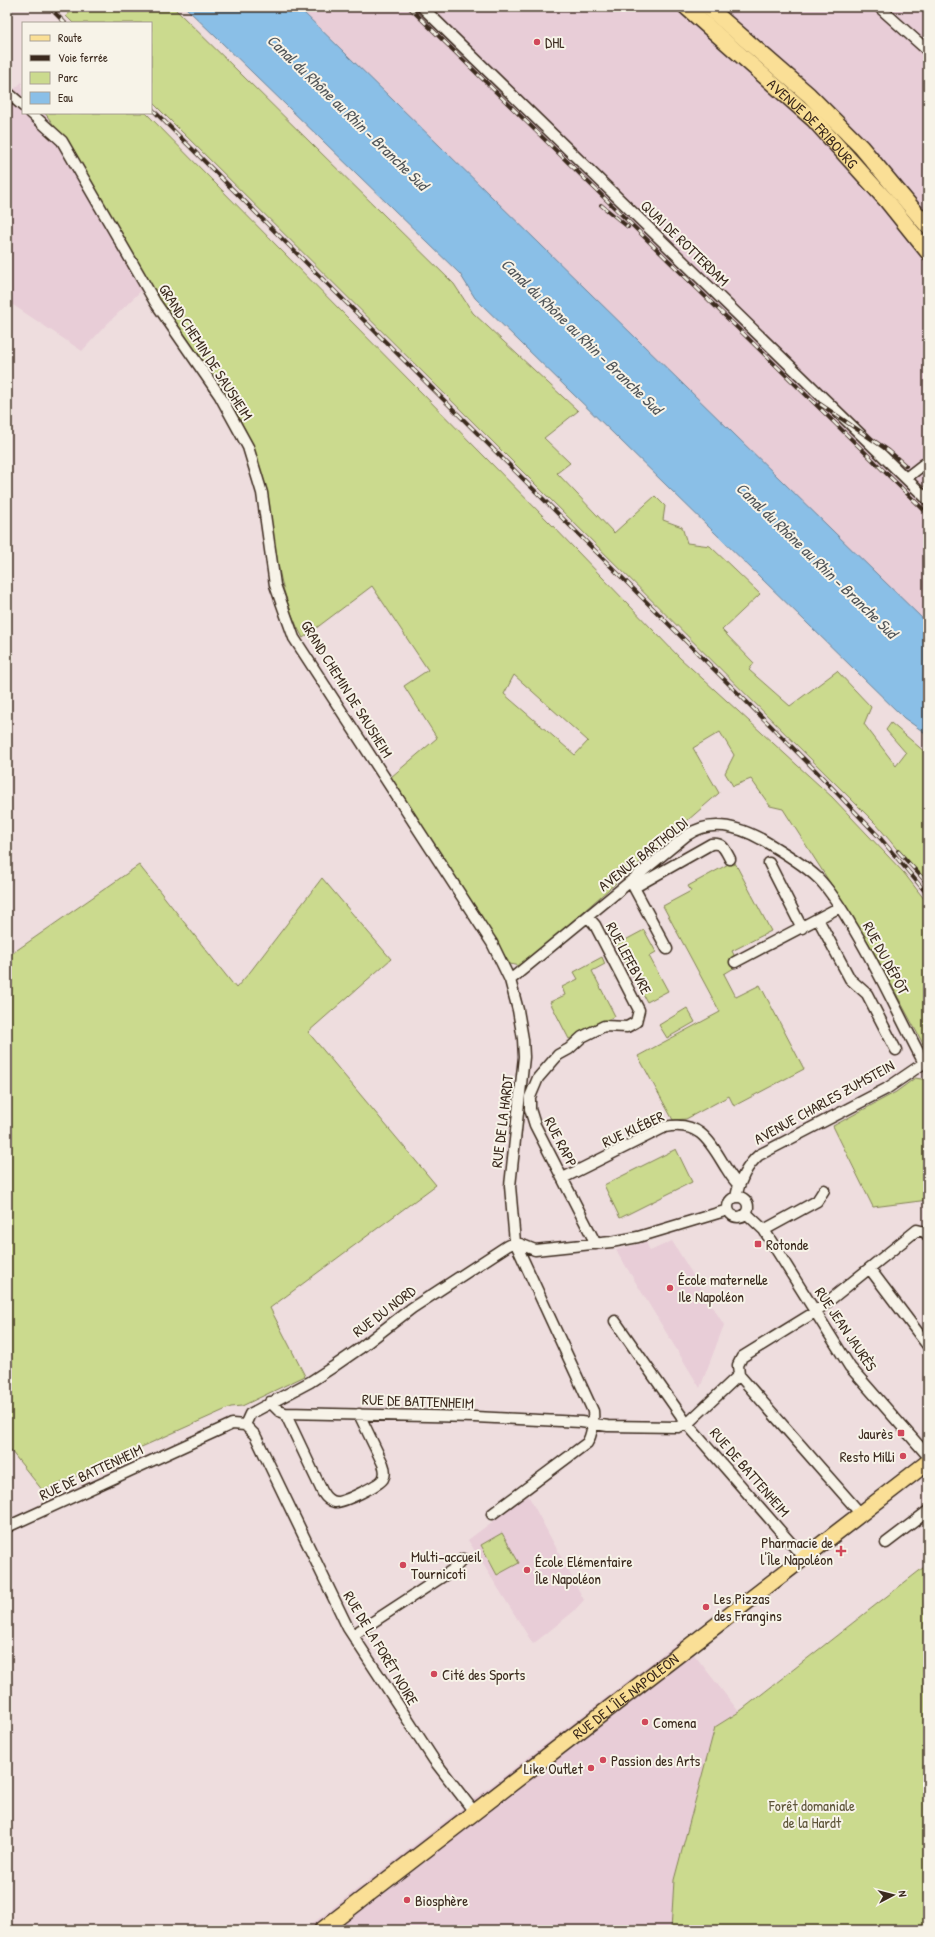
<svg xmlns="http://www.w3.org/2000/svg" width="935" height="1937" viewBox="0 0 935 1937" font-family="'Patrick Hand',sans-serif">
  <style>
    .built { fill: #e8cdd7 }
    .green { fill: #cbda8e; stroke: #838256; fill-rule: evenodd }
    .water { fill: #8abfe7; stroke: #6a8397 }
    .lines { fill: none; stroke-linecap: round; stroke-linejoin: round }
    .street-casing { stroke: #3b2a1e; stroke-width: 13 }
    .primary-casing { stroke: #3b2a1e; stroke-width: 18 }
    .street { stroke: #f7f3e8; stroke-width: 10 }
    .primary { stroke: #fadf96; stroke-width: 15 }
    .rail-casing { stroke: #3b2a1e; stroke-width: 4 }
    .rail { stroke: #f7f3e8; stroke-width: 2.5; stroke-dasharray: 8; stroke-linecap: butt }
    .poi-dot { fill: #d1495b; stroke: #f7f3e8; stroke-width: 1.5 }
    .labels { text-anchor: middle; dominant-baseline: central; stroke-width: 4; stroke-linejoin: round; paint-order: stroke }
    .poi-label { font-size: 15px; fill: #3b2a1e; stroke: #f7f3e8; text-anchor: start }
    .street-label { font-size: 15px; fill: #3b2a1e; stroke: #f7f3e8 }
    .park-label { font-size: 15px; fill: #5f563a; stroke: #f7f3e8 }
    .water-label { font-size: 16px; font-style: italic; fill: #53575a; stroke: #f7f3e8 }
  </style>
  <rect width="100%" height="100%" fill="#eeddde"/>
  <filter id="ink" filterUnits="userSpaceOnUse"><feTurbulence type="fractalNoise" baseFrequency=".025" numOctaves="2"/><feDisplacementMap in="SourceGraphic" scale="8" xChannelSelector="R" yChannelSelector="G"/><feConvolveMatrix kernelMatrix="1 2 1 2 8 2 1 2 1" color-interpolation-filters="sRGB"/></filter>
  <g filter="url(#ink)">
    <!-- built -->
    <path class="built" d="M298 7H928V625L501 206Z
      M22 82 23 113H45L65 139 149 283 106 325 82 351 7 301V96Z
      M672 1241 724 1325 700 1388 616 1250 646 1242 650 1251Z
      M528 1495 584 1600 573 1612 533 1644 468 1540Z
      M682 1639 739 1712 715 1727 674 1880 671 1930H304Z"/>
    <!-- green -->
    <path class="green" d="M76 7H173L454 284 473 313 578 411 544 438 570 463 557 473 614 533 655 496 665 506 663 520 682 527 687 543 710 546 760 594 722 630 754 663 749 670 790 706 837 671 871 707 864 724 896 766 906 753 886 730 891 723 926 753 928 755V887L877 825 151 101V23H73L66 16Z
      M45 113H146L550 523 680 658 832 797 904 873 928 904V1053L871 947 783 809 770 806 751 779 733 786 725 773 734 755 720 732 693 748 719 793 521 966 510 964 391 777 437 738 404 686 428 670 372 586 303 638C268 577 278 505 250 441 226 383 182 336 149 283 113 227 85 166 45 113ZM514 675 588 741 575 755 504 694Z
      M734 861 771 931 732 951 739 965 724 974 736 997 760 985 804 1069 734 1106 729 1096 686 1119 673 1120 638 1056 720 1012 663 906 691 891 688 886Z
      M139 865 236 988 250 972 322 878 391 959 308 1032 436 1185 270 1308 305 1376 242 1406 231 1407 43 1491 7 1446V957Z
      M644 930 656 952 649 956 668 991 647 1002 616 945Z
      M602 957 605 964 592 971 615 1016 569 1039 550 1002 565 995 562 987 578 979 574 972Z
      M687 1008 695 1022 667 1038 659 1025Z
      M915 1078 928 1080V1200L873 1207 833 1126 896 1092Z
      M676 1149 692 1182 620 1218 604 1185Z
      M502 1533 519 1563 497 1575 481 1545Z
      M928 1564V1930H671L674 1880 715 1727 739 1712Z"/>
    <!-- water -->
    <path class="water" d="M185 7H298L928 624V735L904 718 475 298 460 274Z"/>
    <g class="lines">
      <!-- street casing -->
      <g class="street-casing">
        <path id="street" d="M422 7 928 500
          M879 7 928 51
          M7 92 23 106
          M31 113 62 141 155 302 220 396 248 447 262 493 275 585 294 638 492 943 510 980 518 1010 523 1039 524 1057 510 1186 515 1242 593 1411C594 1421 592 1435 587 1443L492 1514
          M906 478 928 461
          M769 863 802 928
          M631 882 667 949
          M635 887 711 844C723 842 725 850 730 859
          M588 917 595 925 639 1010 636 1022 627 1027 604 1026 582 1037 569 1049 558 1055 538 1078 530 1097V1109L535 1125 596 1244
          M818 919 850 979 867 994 896 1050
          M735 962 840 907
          M510 980 687 835C711 819 737 826 761 839 780 850 802 863 818 878 831 891 841 908 850 923 878 968 899 1016 924 1063L928 1064
          M563 1178 665 1127C700 1120 710 1142 726 1168 730 1174 733 1180 739 1185
          M728 1207a10 10 0 1 1 20 0a10 10 0 1 1-20 0Z
          M736 1197C739 1182 747 1165 759 1155L886 1089 924 1063
          M746 1213 764 1230 850 1367 928 1456
          M764 1230 817 1201 824 1190
          M870 1269 928 1346
          M615 1321 687 1424 739 1375 738 1365 742 1357 815 1312 917 1230 925 1232 928 1236
          M739 1375 860 1513
          M270 1402 279 1411 285 1413 475 1417 581 1422 608 1426 678 1427 687 1424 803 1557
          M285 1413 323 1493C326 1498 329 1501 335 1502 343 1503 379 1485 383 1479 386 1474 385 1469 383 1464L359 1414
          M245 1425 250 1414 310 1382 333 1367 359 1349 412 1308 507 1246 515 1242 535 1250 611 1242 638 1237 728 1210
          M7 1527 232 1424 245 1425 255 1435 348 1628 434 1760 475 1813
          M886 1543 928 1511
          M353 1635 454 1569 463 1559"/>
      </g>
      <!-- primary casing -->
      <g class="primary-casing">
        <g id="primary">
          <path id="s1" d="M686 7 814 120 887 201 928 252"/>
          <path d="M708 7 809 95 861 147 928 227"/>
          <path id="s2" d="M322 1930 928 1462"/>
        </g>
      </g>
      <!-- street -->
      <use href="#street" class="street"/>
      <!-- primary -->
      <use href="#primary" class="primary"/>
      <!-- rail casing -->
      <g class="rail-casing">
        <path id="rail" d="M49 7 65 23
          M409 7 928 514
          M151 108 815 770 881 839 928 895
          M601 205 628 227
          M820 404 889 451 906 466
          M898 851 928 884"/>
      </g>
      <!-- rail -->
      <use href="#rail" class="rail"/>
    </g>
  </g>
  <!-- markers -->
  <g class="poi-dot">
    <circle cx="537" cy="42" r="4"/>
    <rect x="754" y="1240" width="8" height="8" rx="2"/>
    <circle cx="670" cy="1288" r="4"/>
    <rect x="897" y="1429" width="8" height="8" rx="2"/>
    <circle cx="903" cy="1456" r="4"/>
    <path d="M839 1545h4v4h4v4h-4v4h-4v-4h-4v-4h4z"/>
    <circle cx="403" cy="1565" r="4"/>
    <circle cx="527" cy="1570" r="4"/>
    <circle cx="706" cy="1607" r="4"/>
    <circle cx="434" cy="1674" r="4"/>
    <circle cx="645" cy="1722" r="4"/>
    <circle cx="603" cy="1760" r="4"/>
    <circle cx="591" cy="1768" r="4"/>
    <circle cx="407" cy="1900" r="4"/>
  </g>
  <g class="labels">
    <!-- poi labels -->
    <g class="poi-label">
      <text x="545" y="42">DHL</text>
      <text x="766" y="1244">Rotonde</text>
      <text x="678" y="1279">École maternelle<tspan x="678" dy="17">Ile Napoléon</tspan></text>
      <text x="893" y="1433" text-anchor="end">Jaurès</text>
      <text x="895" y="1456" text-anchor="end">Resto Milli</text>
      <text x="833" y="1542" text-anchor="end">Pharmacie de<tspan x="833" dy="17">l'Île Napoléon</tspan></text>
      <text x="411" y="1556">Multi-accueil<tspan x="411" dy="17">Tournicoti</tspan></text>
      <text x="535" y="1561">École Elémentaire<tspan x="535" dy="17">Île Napoléon</tspan></text>
      <text x="714" y="1598">Les Pizzas<tspan x="714" dy="17">des Frangins</tspan></text>
      <text x="442" y="1674">Cité des Sports</text>
      <text x="653" y="1722">Comena</text>
      <text x="611" y="1760">Passion des Arts</text>
      <text x="583" y="1768" text-anchor="end">Like Outlet</text>
      <text x="415" y="1900">Biosphère</text>
    </g>
    <!-- street labels -->
    <g class="street-label">
      <text stroke="none"><textPath href="#s1" startOffset="172">AVENUE DE FRIBOURG</textPath></text>
      <text transform="translate(685 243) rotate(44)">QUAI DE ROTTERDAM</text>
      <text transform="translate(206 352) rotate(57)">GRAND CHEMIN DE SAUSHEIM</text>
      <text transform="translate(347 689) rotate(58)">GRAND CHEMIN DE SAUSHEIM</text>
      <text transform="translate(643 854) rotate(-38)">AVENUE BARTHOLDI</text>
      <text transform="translate(629 958) rotate(62)">RUE LEFEBVRE</text>
      <text transform="translate(886 958) rotate(62)">RUE DU DÉPÔT</text>
      <text transform="translate(824 1102) rotate(-29)">AVENUE CHARLES ZUMSTEIN</text>
      <text transform="translate(502 1121) rotate(-83)">RUE DE LA HARDT</text>
      <text transform="translate(633 1129) rotate(-25)">RUE KLÉBER</text>
      <text transform="translate(561 1142) rotate(63)">RUE RAPP</text>
      <text transform="translate(384 1311) rotate(-37)">RUE DU NORD</text>
      <text transform="translate(846 1329) rotate(56)">RUE JEAN JAURÈS</text>
      <text transform="translate(418 1401) rotate(2)">RUE DE BATTENHEIM</text>
      <text transform="translate(91 1472) rotate(-25)">RUE DE BATTENHEIM</text>
      <text transform="translate(750 1472) rotate(49)">RUE DE BATTENHEIM</text>
      <text transform="translate(381 1648) rotate(59)">RUE DE LA FORÊT NOIRE</text>
      <text stroke="none"><textPath href="#s2" startOffset="383">RUE DE L'ÎLE NAPOLÉON</textPath></text>
    </g>
    <!-- park labels -->
    <g class="park-label">
      <text x="812" y="1805">Forêt domaniale<tspan x="812" dy="17">de la Hardt</tspan></text>
    </g>
    <!-- water labels -->
    <g class="water-label">
      <text transform="translate(348 112) rotate(44)">Canal du Rhône au Rhin - Branche Sud</text>
      <text transform="translate(582 336) rotate(44)">Canal du Rhône au Rhin - Branche Sud</text>
      <text transform="translate(817 560) rotate(44)">Canal du Rhône au Rhin - Branche Sud</text>
    </g>
  </g>
  <!-- margin -->
  <rect width="935" height="1937" fill="none" stroke="#f7f3e8" stroke-width="24"/>
  <rect x="12" y="12" width="911" height="1913" fill="none" stroke="#3b2a1e" stroke-width="1.5" filter="url(#ink)"/>
  <!-- legend -->
  <rect x="22" y="22" width="130" height="92" fill="#f7f3e8" stroke="#aca397"/>
  <rect x="30" y="35" width="20" height="6" fill="#fadf96" stroke="#aca397"/>
  <text x="58" y="42" font-size="12" fill="#3b2a1e">Route</text>
  <rect x="30" y="55" width="20" height="6" fill="#3b2a1e" stroke="#aca397"/>
  <text x="58" y="62" font-size="12" fill="#3b2a1e">Voie ferrée</text>
  <rect x="30" y="72" width="20" height="12" fill="#cbda8e" stroke="#aca397"/>
  <text x="58" y="82" font-size="12" fill="#3b2a1e">Parc</text>
  <rect x="30" y="92" width="20" height="12" fill="#8abfe7" stroke="#aca397"/>
  <text x="58" y="102" font-size="12" fill="#3b2a1e">Eau</text>
  <!-- north arrow -->
  <g transform="translate(893 1895) rotate(83)" stroke="#f7f3e8" stroke-width="3" paint-order="stroke">
  <path d="M0-3L7 15L0 10L-7 15Z" fill="#3b2a1e"/>
  <text y="-6" font-size="11" font-weight="bold" text-anchor="middle" fill="#3b2a1e">N</text>
  </g>
</svg>
